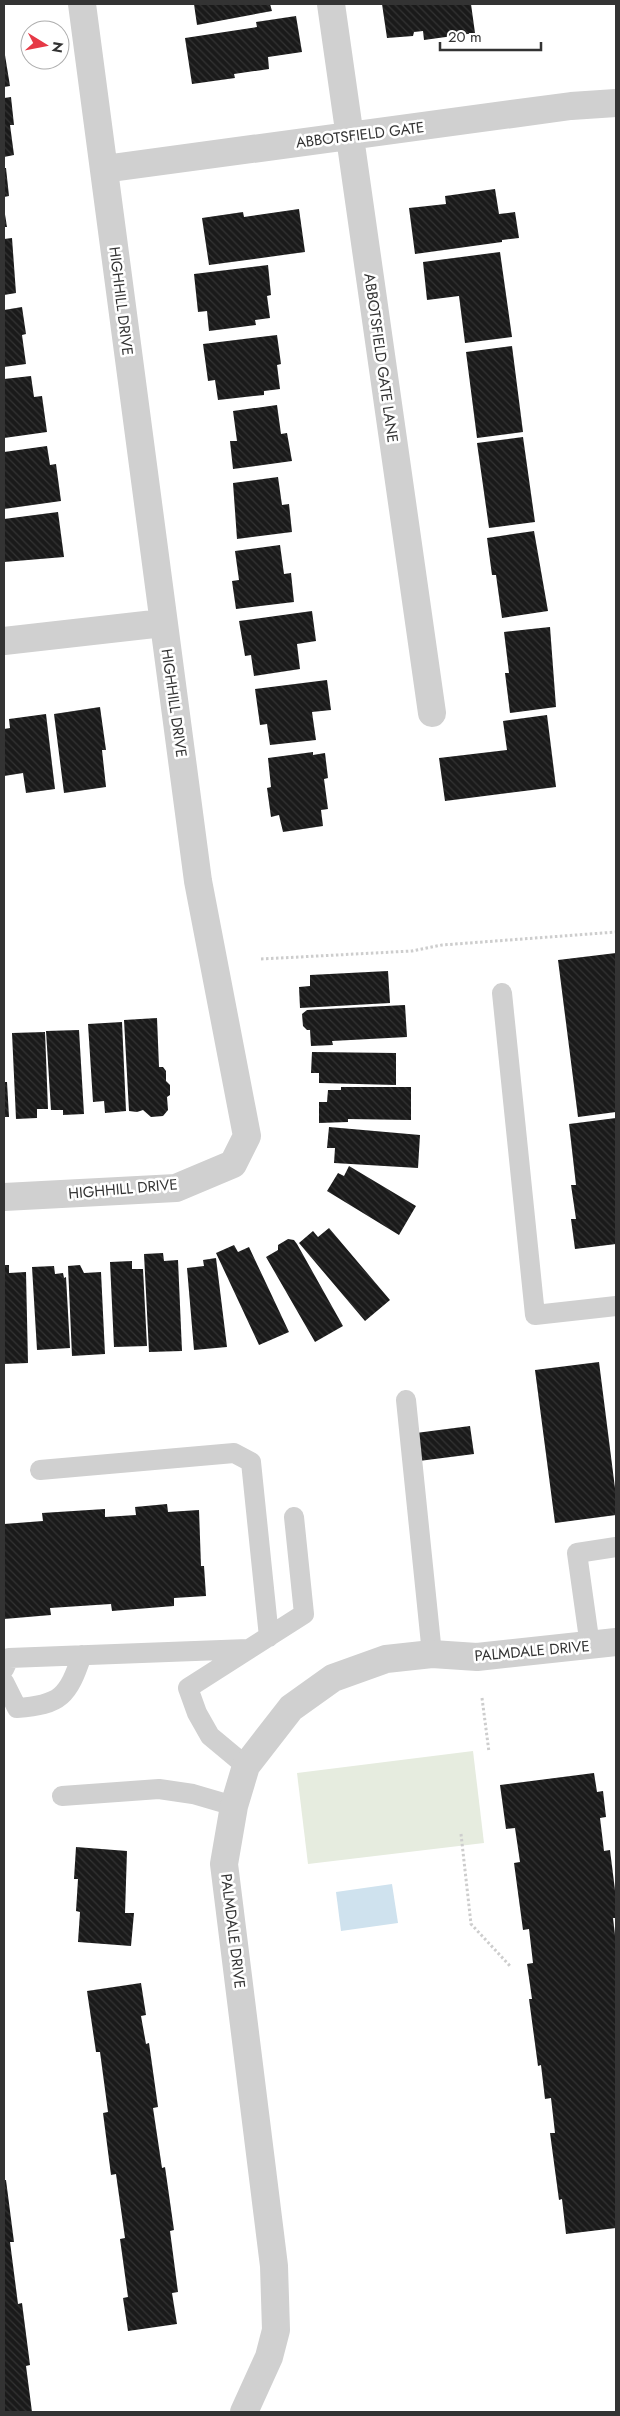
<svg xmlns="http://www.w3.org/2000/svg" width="620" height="2416" viewBox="0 0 620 2416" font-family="Jost,sans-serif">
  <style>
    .pitch { fill: #e6ecdf }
    .water { fill: #cfe2ee }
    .building { fill: url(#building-back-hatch) }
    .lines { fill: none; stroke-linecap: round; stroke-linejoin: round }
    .path { stroke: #cdcdcd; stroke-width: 3; stroke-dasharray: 2.5 2.5; stroke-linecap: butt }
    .service { stroke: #d0d0d0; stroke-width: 20 }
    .minor { stroke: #d0d0d0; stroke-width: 28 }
    .labels { text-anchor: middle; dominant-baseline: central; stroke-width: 5; stroke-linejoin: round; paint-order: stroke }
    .street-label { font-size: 15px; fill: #333; stroke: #fff }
  </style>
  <defs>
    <pattern id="building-back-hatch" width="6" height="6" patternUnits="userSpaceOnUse" patternTransform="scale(1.25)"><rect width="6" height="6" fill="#1a1a1a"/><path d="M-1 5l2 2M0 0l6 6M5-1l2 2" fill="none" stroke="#333"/></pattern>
  </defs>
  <rect width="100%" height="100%" fill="#fff"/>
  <!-- pitch -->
  <path class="pitch" d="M473 1751 484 1843 308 1864 297 1773Z"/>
  <!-- water -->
  <path class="water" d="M392 1884 398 1923 341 1931 336 1892Z"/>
  <!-- building -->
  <path class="building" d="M194 4H270L272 11 197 25Z
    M382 4H471L475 33 424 40 423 31 414 32 413 36 387 38Z
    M296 16 302 52 268 57 269 69 234 74 235 78 192 84 185 38 257 27 256 22Z
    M4 49 10 86 4 87Z
    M11 97 14 125H10L14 155 4 157V98Z
    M4 168H6L9 196 4 197Z
    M495 189 499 214 515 212 519 238 502 240V242L415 254 409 208 446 204 445 196Z
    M4 208 7 227H4Z
    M299 209 305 252 209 265 202 218 243 212 244 217Z
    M12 238 16 293 4 295V239Z
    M500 252 512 337 465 343 459 296 427 300 423 262Z
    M268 265 271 295 267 296 270 318 255 320 256 325 209 331 207 311 198 312 194 274Z
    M22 307 26 334 22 335 26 364 4 367V310Z
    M277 335 281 364 277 365 280 389 264 391V395L218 400 215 380 208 381 203 344Z
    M512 346 523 432 477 438 466 352Z
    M31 376 34 397 42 396 47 432 4 438V379Z
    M277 405 281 434 287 433 292 461 233 469 230 441H237L233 411Z
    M523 437 535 522 489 528 477 443Z
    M47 446 50 465 56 464 61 501 4 509V452Z
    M278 477 282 505 289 504 292 532 237 539 233 483Z
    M58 512 64 557 4 562V519Z
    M534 531 548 611 502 618 496 575H492L487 538Z
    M280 545 284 574 291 573 294 602 236 609 232 581 239 580 235 551Z
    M312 611 316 641 297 644 300 669 254 676 251 655 245 656 239 621Z
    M550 627 556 707 510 713 505 673H509L504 632Z
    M327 680 331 710 312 712 316 740 270 745 267 724 260 725 255 689Z
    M100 707 106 750H102L106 787 64 793 54 714Z
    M46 714 55 789 26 793 23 773 4 776V729L10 728 9 719Z
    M547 715 556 787 445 801 439 758 507 750 503 721Z
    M313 752V755L325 753 328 778 324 779 328 809 321 810 323 826 283 832 279 815 271 817 267 788 271 787 268 758Z
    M616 953V1112L578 1117 558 960Z
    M388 971 390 1003 300 1008 299 987 310 986V975Z
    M405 1005 407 1037 332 1041 333 1045 311 1046 310 1030H307L303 1026 302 1014 307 1010Z
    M157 1018 159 1067H163L166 1071V1081L170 1085V1095L167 1097 168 1110 163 1116 151 1117 143 1110 137 1112 129 1111 124 1020Z
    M122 1022 126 1111 105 1113 104 1101 93 1102 88 1024Z
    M79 1030 84 1114 63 1115V1110H51L46 1031Z
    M45 1032 48 1109H37V1118L16 1119 12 1033Z
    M312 1052 396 1053V1085L319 1083V1073H311Z
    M4 1082H7L9 1117H4Z
    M341 1087H411V1120L348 1119V1122L319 1123V1102H327L328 1090H341Z
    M616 1118V1244L575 1249 571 1219H576L571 1185H576L569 1124Z
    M329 1127 420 1135 418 1168 334 1163 335 1148H327Z
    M349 1166 416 1206 399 1235 327 1191 338 1173 344 1176Z
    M329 1228 390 1300 365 1321 299 1243 313 1231 318 1237Z
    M288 1239 294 1240 297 1244 343 1326 315 1342 266 1257 278 1250V1245Z
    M234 1245 238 1252 249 1247 289 1332 259 1345 216 1253Z
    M163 1253 164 1261 178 1260 182 1351 149 1352 144 1254Z
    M216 1258 227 1347 194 1350 187 1268 204 1266 203 1260Z
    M132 1261V1269H143L147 1346 114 1347 110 1262Z
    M4 1265H9V1273L26 1272 28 1363 4 1364Z
    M80 1265 84 1273 101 1272 105 1354 72 1356 68 1266Z
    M54 1266 55 1274 63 1273 64 1278 66 1277 70 1348 37 1350 32 1267Z
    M599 1362 616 1496V1515L555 1523 535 1370Z
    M470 1426 474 1454 419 1461 416 1433Z
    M167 1504 168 1512 199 1510 201 1566H204L206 1596 174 1598V1606L112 1611 111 1604 50 1608 51 1615 4 1619V1524L43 1521 42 1513 105 1509V1517L136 1515 135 1507Z
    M594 1773 597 1792 603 1791 606 1817 600 1818 604 1851 610 1850 616 1898V1918H613L616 1943V2228L566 2234 562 2199 559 2200 550 2133H555L551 2098 545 2099 541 2065 538 2066 529 1999H532L527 1964 533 1963 529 1929 523 1930 514 1863 520 1862 515 1828 506 1829 500 1785Z
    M76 1847 127 1851 125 1913H134L131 1946 78 1942 80 1912 76 1911 78 1879H74Z
    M141 1983 146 2015 141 2016 146 2044 149 2043 158 2107 153 2108 162 2168 165 2167 174 2230 170 2231 178 2292 172 2293 177 2324 128 2331 123 2298 128 2297 120 2239 125 2238 116 2174 111 2175 103 2113 108 2112 100 2052H96L87 1991Z
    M4 2180H6L14 2242H10L18 2304 22 2303 30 2365 26 2366 32 2412H4Z"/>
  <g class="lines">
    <!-- path -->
    <path class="path" d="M261 959 412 951 442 945 616 932
      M482 1698 489 1752
      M461 1834 471 1924 511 1967"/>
    <!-- service -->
    <path class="service" d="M502 993 535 1315 616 1306
      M406 1400 432 1654
      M40 1470 234 1453 251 1462 269 1637
      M590 1646 577 1553 616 1547
      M4 1669 9 1658 248 1649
      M4 1682 17 1708C61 1705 68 1696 82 1655
      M246 1766 210 1736 197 1713 188 1688 304 1614 294 1517
      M62 1796 159 1789 193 1794 234 1806"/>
    <!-- minor -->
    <path class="minor" d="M331 4 432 713
      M104 169 571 106 616 103
      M4 641 163 623
      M4 1197 176 1188 233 1164 247 1136 198 881 82 4
      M244 2412 269 2357 276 2330 274 2266 224 1864 234 1806 246 1766 291 1708 333 1678 386 1659 432 1654 477 1657 616 1642"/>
  </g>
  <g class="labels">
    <!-- street labels -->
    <g class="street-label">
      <text transform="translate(360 135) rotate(-7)">ABBOTSFIELD GATE</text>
      <text transform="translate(121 301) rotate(83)">HIGHHILL DRIVE</text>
      <text transform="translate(381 358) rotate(82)">ABBOTSFIELD GATE LANE</text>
      <text transform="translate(174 703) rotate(82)">HIGHHILL DRIVE</text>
      <text transform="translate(123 1189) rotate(-5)">HIGHHILL DRIVE</text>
      <text transform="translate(532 1651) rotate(-5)">PALMDALE DRIVE</text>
      <text transform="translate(233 1931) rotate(83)">PALMDALE DRIVE</text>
    </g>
  </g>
  <!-- border -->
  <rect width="620" height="2416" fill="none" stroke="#333333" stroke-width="10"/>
  <!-- north arrow -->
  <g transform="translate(45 45) rotate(100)"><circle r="24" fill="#ffffff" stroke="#adadad"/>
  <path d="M0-4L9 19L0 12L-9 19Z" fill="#e63946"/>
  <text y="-8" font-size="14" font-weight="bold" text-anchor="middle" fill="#333333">N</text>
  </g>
  <!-- scale -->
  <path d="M440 42v8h101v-8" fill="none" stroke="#333333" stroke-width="2.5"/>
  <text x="448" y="42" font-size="15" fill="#333333" stroke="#ffffff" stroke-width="4" paint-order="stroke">20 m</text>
</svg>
